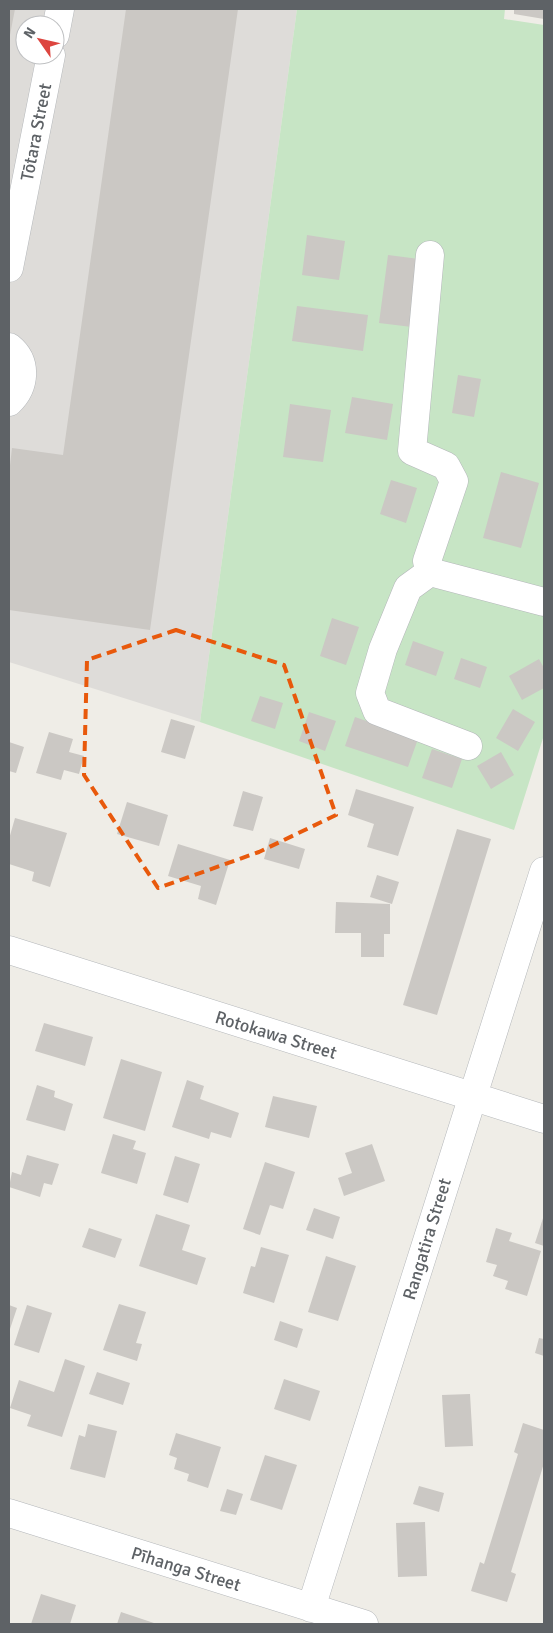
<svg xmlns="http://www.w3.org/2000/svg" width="553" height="1633" viewBox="0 0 553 1633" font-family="Signika,sans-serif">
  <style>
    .industrial { fill: #dedcd9; fill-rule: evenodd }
    .green { fill: #c7e5c5 }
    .building { fill: #cbc8c4 }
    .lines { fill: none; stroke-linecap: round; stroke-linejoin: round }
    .minor-casing { stroke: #b4b7ba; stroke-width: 29 }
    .minor { stroke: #fff; stroke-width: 28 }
    .marked { fill: none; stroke: #e8590c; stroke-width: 4; stroke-dasharray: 10 6; stroke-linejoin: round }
    .labels { text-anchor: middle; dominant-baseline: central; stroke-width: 4; stroke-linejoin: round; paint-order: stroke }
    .street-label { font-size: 18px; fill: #5e6266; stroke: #fff }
  </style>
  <rect width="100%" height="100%" fill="#efede7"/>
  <!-- industrial -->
  <path class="industrial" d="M9 9H297L200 722 9 662ZM25 25H55V55H25Z"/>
  <!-- green -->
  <path class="green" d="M297 9H505L504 19 544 25V735L514 830 200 722Z"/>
  <!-- building -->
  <path class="building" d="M9 9H15L10 35H9Z
    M126 9H238L150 630 9 610V474L12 448 63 455Z
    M514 9H544V19L514 14Z
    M307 235 345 241 339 280 302 275Z
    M388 255 419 259 412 327 379 323Z
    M297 306 368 315 363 351 292 341Z
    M458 375 481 379 474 417 452 413Z
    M352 397 393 404 387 440 345 433Z
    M290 404 331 410 323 462 283 457Z
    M501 472 539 483 521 548 483 538Z
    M391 480 417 488 406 523 380 514Z
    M332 618 359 627 346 665 320 656Z
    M413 641 444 652 436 676 405 665Z
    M461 658 487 667 480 688 454 679Z
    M539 659 544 668V688L522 700 509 676Z
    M260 696 283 703 275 729 251 721Z
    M513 709 535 722 518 751 496 738Z
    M309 712 336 721 325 751 299 741Z
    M355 717 418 739 408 767 345 746Z
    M171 719 195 726 185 759 161 752Z
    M49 732 73 739 69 752 84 756 79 774 64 770 61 780 36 773Z
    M9 742 24 747 16 773 9 771Z
    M432 749 462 759 452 788 422 778Z
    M501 752 514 775 491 789 477 766Z
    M356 789 414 807 398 856 367 847 374 824 348 815Z
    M243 791 263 797 253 831 233 826Z
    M127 802 168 815 159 846 117 834Z
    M15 818 67 833 50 887 32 881 34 872 9 864V839Z
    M457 829 491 839 437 1015 403 1005Z
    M270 838 305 849 299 869 264 859Z
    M178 844 230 860 216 905 198 899 201 886 168 876Z
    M377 875 399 882 392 904 370 897Z
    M336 902 390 904V934H384V957H361V933H335Z
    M44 1023 93 1037 85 1066 35 1051Z
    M121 1059 162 1072 145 1131 103 1118Z
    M187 1080 204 1086 200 1099 239 1113 231 1138 211 1132 209 1139 172 1127Z
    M37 1085 55 1091 54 1097 73 1104 65 1131 26 1120Z
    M273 1096 317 1106 309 1138 265 1127Z
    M113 1134 136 1141 133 1149 146 1153 137 1184 101 1173Z
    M372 1144 385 1181 344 1196 338 1178 352 1173 345 1153Z
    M27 1155 59 1164 52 1185 44 1183 40 1197 9 1187 12 1172 21 1175Z
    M175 1156 200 1164 188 1203 163 1195Z
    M265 1162 295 1172 283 1209 270 1205 260 1235 243 1229Z
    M314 1208 340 1217 333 1239 306 1230Z
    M156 1214 190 1225 182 1250 206 1258 197 1285 139 1266Z
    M544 1215V1246L535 1243Z
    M89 1228 122 1239 115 1258 82 1247Z
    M496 1228 512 1233 509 1241 541 1251 527 1296 505 1289 508 1281 493 1276 497 1265 486 1262Z
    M261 1247 289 1255 274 1303 243 1293 251 1266 255 1267Z
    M326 1256 356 1266 338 1321 308 1312Z
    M119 1304 146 1312 136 1343 142 1344 137 1361 103 1350Z
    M9 1305 17 1308 9 1332Z
    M27 1305 52 1313 39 1353 14 1345Z
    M280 1321 303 1329 297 1348 274 1340Z
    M539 1338 544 1339V1356L535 1353Z
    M65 1359 85 1366 62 1437 27 1426 31 1415 10 1408 19 1380 54 1392Z
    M97 1372 130 1383 123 1405 89 1394Z
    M284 1379 320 1391 310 1421 274 1409Z
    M470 1394 473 1446 445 1447 442 1395Z
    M523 1423 544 1430V1463L511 1572 516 1574 507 1602 471 1591 480 1562 484 1564 518 1454 514 1452Z
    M88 1424 117 1431 105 1478 70 1469 79 1435 85 1437Z
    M176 1433 221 1447 208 1488 187 1481 189 1474 174 1469 177 1458 169 1455Z
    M265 1455 297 1465 282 1510 250 1500Z
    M419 1486 444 1493 439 1512 413 1504Z
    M227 1489 243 1494 236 1515 220 1511Z
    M425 1522 427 1576 398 1577 396 1523Z
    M41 1594 76 1605 70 1624H31Z
    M121 1612 157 1624H117Z"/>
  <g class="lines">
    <!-- minor casing -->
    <g class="minor-casing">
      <path id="minor" d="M55 35 60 9
        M430 255 412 451 446 466 454 481 427 561 430 572 544 602
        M9 268 51 55
        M9 347C28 362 25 387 9 402
        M430 572 408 588 383 649 370 693 377 711 468 746
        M9 950 544 1119
        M9 1513 364 1624
        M311 1608 544 871"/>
    </g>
    <!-- minor -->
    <use href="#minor" class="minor"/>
  </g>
  <!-- marked area -->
  <path class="marked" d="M176 630 284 665 336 815 259 852 158 888 84 775 87 660Z"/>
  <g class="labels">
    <!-- street labels -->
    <g class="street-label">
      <text transform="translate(36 132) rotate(-79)">Tōtara Street</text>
      <text transform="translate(276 1035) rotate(17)">Rotokawa Street</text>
      <text transform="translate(427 1239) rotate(-73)">Rangatira Street</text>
      <text transform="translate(186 1569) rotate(17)">Pīhanga Street</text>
    </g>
  </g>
  <!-- border -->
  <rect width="553" height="1633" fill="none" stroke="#5e6266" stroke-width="20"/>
  <!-- north arrow -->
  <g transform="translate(40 40) rotate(304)"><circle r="24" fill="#ffffff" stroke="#bfc0c2"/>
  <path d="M0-4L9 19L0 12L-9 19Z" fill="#dd453f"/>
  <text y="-8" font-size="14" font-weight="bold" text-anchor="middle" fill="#5e6266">N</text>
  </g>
</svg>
